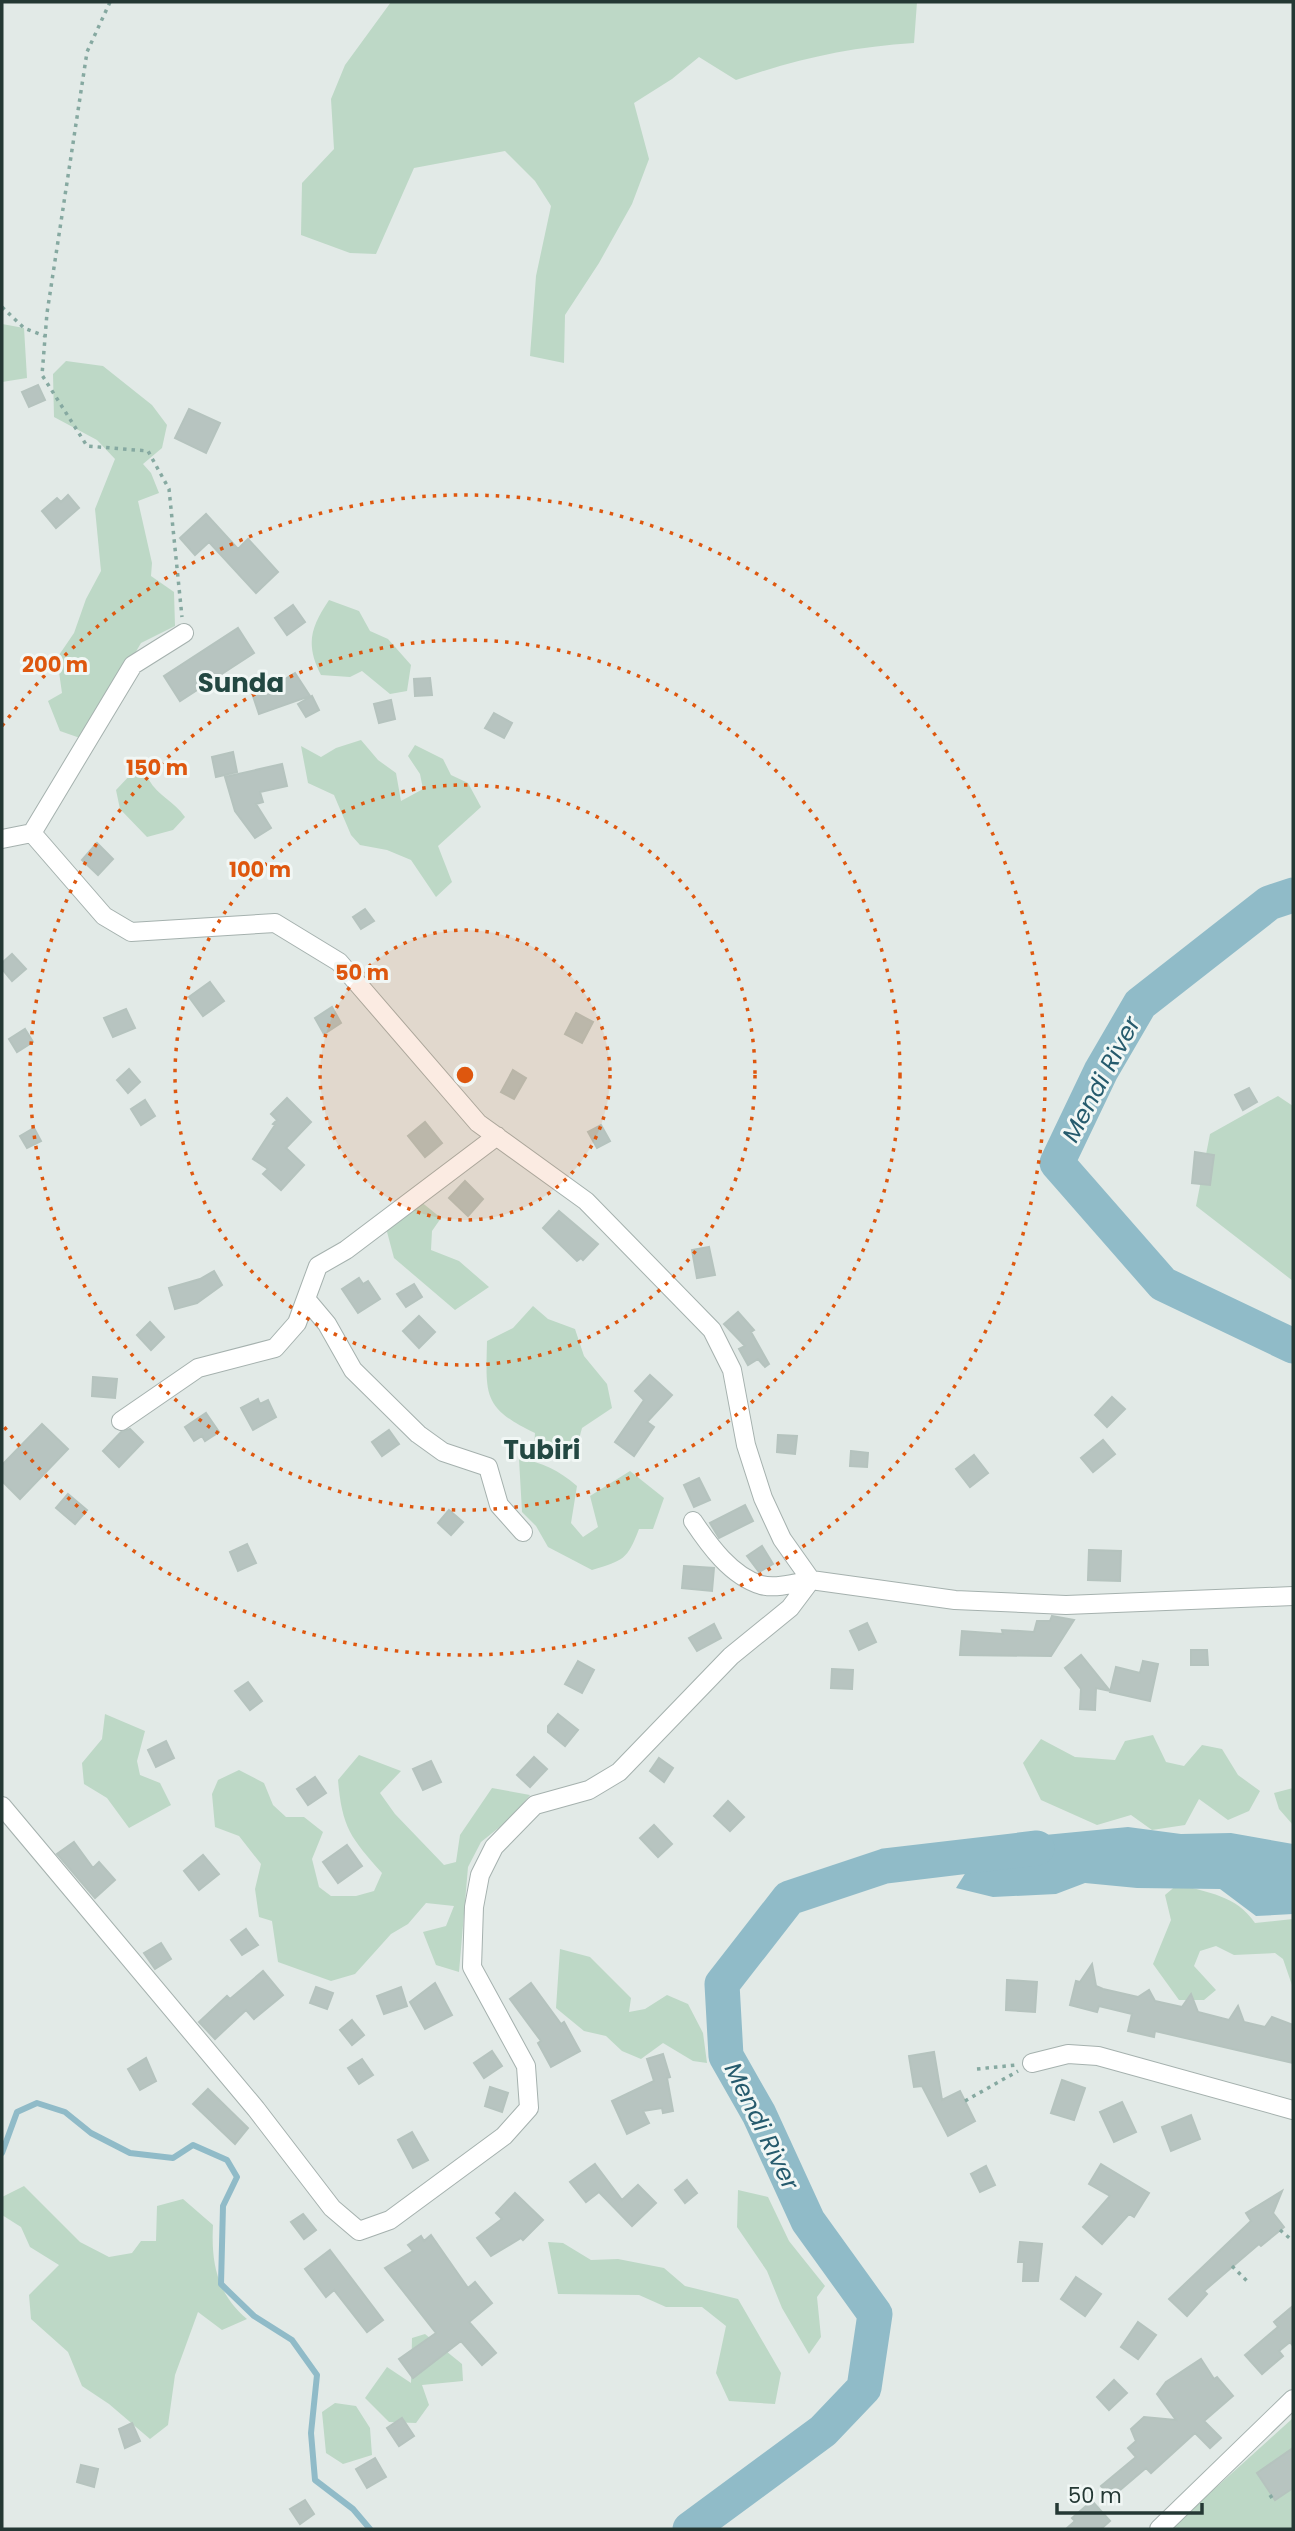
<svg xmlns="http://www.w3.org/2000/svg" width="1295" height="2531" viewBox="0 0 1295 2531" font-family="Poppins,sans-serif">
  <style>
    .green { fill: #bdd8c6 }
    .water { fill: #90bbc8 }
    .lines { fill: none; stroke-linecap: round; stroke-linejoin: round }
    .stream { stroke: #90bbc8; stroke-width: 6 }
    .river { stroke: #90bbc8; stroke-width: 35 }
    .building { fill: #b7c4c0; stroke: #b5c3be; stroke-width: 2 }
    .minor-casing { stroke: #a5b1ae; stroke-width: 20 }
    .path { stroke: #86a9a1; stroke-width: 3.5; stroke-dasharray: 3.5 5; stroke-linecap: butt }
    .minor { stroke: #fff; stroke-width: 18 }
    .ring { fill: none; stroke: #de570e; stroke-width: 3.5; stroke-dasharray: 3.5 7 }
    .labels { text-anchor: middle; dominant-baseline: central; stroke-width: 6; stroke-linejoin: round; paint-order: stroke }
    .water-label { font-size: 24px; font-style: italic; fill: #265b6d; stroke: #f1f7f5 }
    .quarter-label { font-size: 26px; font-weight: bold; fill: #234842; stroke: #f1f7f5 }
    .centre { fill: #de570e; stroke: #f1f7f5; stroke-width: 3.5 }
    .ring-label { font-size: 21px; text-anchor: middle; font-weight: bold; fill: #de570e; stroke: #f1f7f5; stroke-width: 6; stroke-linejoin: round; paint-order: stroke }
  </style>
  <rect width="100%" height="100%" fill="#e2eae7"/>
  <!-- green -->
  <path class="green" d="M391 2H917L914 43C850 47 797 59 736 80L699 57 672 79 634 103 649 159 632 204 599 263 565 315 564 363 530 356 536 276 551 206 535 181 505 151 414 168 376 254 350 253 301 235 302 183 334 149 331 99 345 65Z
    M2 324 24 328 27 378 2 382Z
    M66 361 103 366 152 405 167 425 162 448 143 464 151 473 159 493 138 501 152 563 151 576 174 592 175 626 141 643 104 706 80 738 60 731 48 701 62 693 57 658 74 633 86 599 101 571 95 509 115 459 97 440 54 417 53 374Z
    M329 600 359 611 370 631 388 639 411 665 407 691 390 694 362 671 350 677 321 675C305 644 311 627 329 600Z
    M361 740 378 760 396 773 401 801 423 789 420 774 408 756 415 745 443 759 451 775 468 783 481 807 438 846 452 882 436 897 411 860 387 850 360 845 351 835 334 795 308 783 301 746 321 757 336 748Z
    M132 773 149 780C158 796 174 801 185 817L173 830 147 837 120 809 116 790Z
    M1278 1096 1293 1106V1281L1196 1206 1210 1134Z
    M420 1201 441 1218 432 1231 431 1250 459 1261 489 1287 455 1310 394 1258 386 1228Z
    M533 1306 548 1319 575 1329 584 1356 607 1384 612 1408 582 1428 576 1450 534 1448 535 1433C482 1408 486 1394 487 1341L513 1328Z
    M519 1459C543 1462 558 1470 577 1486L571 1523 583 1537 598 1527 590 1496 630 1471 664 1498 653 1529H639C627 1560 624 1560 592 1570L548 1547 536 1526 522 1512Z
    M105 1714 145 1731 137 1761 140 1775 160 1783 171 1805 129 1828 107 1798 84 1784 82 1763 102 1739Z
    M1153 1735 1166 1762 1184 1766 1202 1745 1222 1749 1238 1775 1260 1791 1249 1811 1228 1820 1199 1799 1185 1825 1152 1830 1131 1815 1097 1825 1041 1800 1023 1763 1041 1739 1075 1757 1115 1760 1125 1741Z
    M359 1755 401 1771 380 1793 395 1814 444 1865 456 1862 460 1835 492 1788 530 1795 511 1818 481 1842 468 1867 459 1972 436 1965 423 1932 446 1926 454 1906 426 1903 408 1924 391 1934 355 1974 331 1981 278 1962 272 1921 259 1917 255 1889 261 1864 239 1836 215 1827 212 1794 218 1780 239 1770 264 1783 273 1805 286 1817H304L323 1832 312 1859 319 1887 331 1896H356L374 1891 382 1873C351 1838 342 1828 338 1780Z
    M1293 1788V1825L1279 1809 1274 1793Z
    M1178 1884C1208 1893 1236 1895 1255 1923L1293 1919V1988L1283 1959 1275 1953 1234 1955 1216 1946 1200 1951 1194 1966 1216 1990 1204 2000H1179L1153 1964 1171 1920 1165 1895Z
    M560 1949 590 1957 631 1998 629 2012 645 2009 667 1995 688 2004 703 2033 707 2063 693 2061 663 2043 641 2059 622 2051 606 2036 584 2031 556 2008Z
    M24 2186 80 2242 109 2257 132 2253 141 2241H156L157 2206 183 2199 213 2225C211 2263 217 2294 247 2319L222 2330 198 2312 175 2375 168 2425 150 2439 109 2404 82 2386 68 2352 31 2319 29 2295 59 2265 30 2247 21 2227 2 2215V2197Z
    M738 2190 768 2197 789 2241 825 2286 817 2297 821 2337 809 2354 782 2308 767 2271 737 2227Z
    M548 2242 563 2243 591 2260 618 2259 664 2268 685 2286 738 2299 781 2373 775 2404 729 2401 716 2373 726 2326 702 2307H666L639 2295 558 2294Z
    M425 2334 462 2364 463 2381 422 2385 429 2405 416 2423 389 2422 365 2398 387 2367 411 2383 412 2338Z
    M335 2403 356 2406 370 2428 372 2455 343 2464 326 2453 322 2412Z
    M1293 2418V2528L1170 2529Z"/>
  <!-- water -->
  <path class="water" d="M1128 1827 1181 1834 1231 1833 1293 1844V1914L1256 1916 1220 1889 1137 1888 1085 1883 1056 1894 993 1897 956 1888 968 1869 1014 1838Z"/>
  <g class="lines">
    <!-- stream -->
    <path class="stream" d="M2 2153 17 2112 37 2103 65 2112 91 2133 130 2153 173 2158 193 2145 227 2160 237 2177 223 2206 221 2284 254 2316 292 2340 317 2375 311 2433 315 2480 353 2509 370 2529"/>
    <!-- river -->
    <path class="river" d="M1293 895 1269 903 1140 1004 1101 1071 1057 1163 1163 1284 1293 1346
      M690 2529 823 2431 864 2388 875 2314 808 2221 759 2114 726 2056 722 1984 789 1898 885 1866 1037 1848"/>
  </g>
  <!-- building -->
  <path class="building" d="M38 385 45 400 29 407 22 392Z
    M189 409 220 423 206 453 175 438Z
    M68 495 79 508 56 528 42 511 57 498 61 502Z
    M206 514 238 549 248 539 278 572 256 593 209 542 195 555 180 538Z
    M293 605 305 622 287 635 275 618Z
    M238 628 254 653 180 701 164 676Z
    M295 673 310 696 259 714 250 687 273 679 275 685Z
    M430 678 432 695 415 696 414 679Z
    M312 696 319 710 306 717 298 704Z
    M391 700 395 719 379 723 374 704Z
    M494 713 512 723 504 738 485 728Z
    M233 752 237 772 216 777 212 757Z
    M282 764 287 786 260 792 263 802 256 804 271 828 255 838 235 811 225 777Z
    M97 843 113 859 98 875 82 860Z
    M365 909 374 921 361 929 353 917Z
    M12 954 26 969 12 981 2 969V963Z
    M210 982 224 1001 203 1016 189 997Z
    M332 1007 341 1023 324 1034 315 1018Z
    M126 1009 135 1028 113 1037 104 1018Z
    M576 1013 593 1022 582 1043 565 1034Z
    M25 1029 33 1042 17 1052 9 1039Z
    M129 1069 140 1082 128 1093 117 1080Z
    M513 1070 526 1078 514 1099 501 1092Z
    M1249 1088 1257 1102 1243 1110 1235 1095Z
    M287 1098 311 1122 286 1148 304 1165 281 1190 263 1174 268 1169 253 1159 275 1125 273 1124 277 1120 271 1114Z
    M145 1100 155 1116 141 1125 131 1109Z
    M425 1122 442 1143 425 1157 408 1136Z
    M601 1125 610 1141 597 1148 588 1132Z
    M34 1128 41 1141 27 1148 20 1136Z
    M1195 1152 1214 1155 1210 1185 1192 1183Z
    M465 1181 483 1199 468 1216 449 1198Z
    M559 1211 598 1244 583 1260 581 1258 577 1261 543 1228Z
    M709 1247 715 1275 697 1278 692 1250Z
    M214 1271 222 1285 197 1303 175 1309 169 1288 200 1279Z
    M359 1278 363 1284 368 1281 380 1299 358 1313 342 1289Z
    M414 1284 422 1297 406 1307 397 1294Z
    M738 1312 754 1330 751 1332 769 1364 765 1367 758 1359 748 1365 739 1349 745 1346 724 1324Z
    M419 1316 435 1332 419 1348 403 1331Z
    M150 1322 164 1337 151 1350 137 1335Z
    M650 1375 672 1395 647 1422 654 1427 634 1456 615 1442 644 1400 635 1391Z
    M93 1377 117 1379 115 1398 92 1396Z
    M1112 1397 1125 1409 1107 1427 1095 1415Z
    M258 1399 260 1404 268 1400 276 1417 253 1430 241 1408Z
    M206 1413 219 1432 205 1441 202 1436 194 1441 185 1427Z
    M42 1424 68 1449 20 1499 2 1481V1465Z
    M130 1429 143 1442 119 1467 103 1451 121 1432Z
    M389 1430 399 1444 382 1456 372 1442Z
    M778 1435 797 1436 795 1454 777 1452Z
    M1103 1440 1115 1454 1093 1472 1081 1458Z
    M851 1451 868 1453 867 1467 850 1466Z
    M974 1455 988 1473 970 1487 956 1469Z
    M699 1478 710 1500 694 1507 684 1485Z
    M68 1494 87 1510 75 1524 56 1508Z
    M745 1505 753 1521 719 1538 710 1523Z
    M449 1510 463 1522 451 1535 438 1523Z
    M247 1544 256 1563 238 1571 230 1552Z
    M762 1546 773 1564 759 1572 747 1556Z
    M1089 1550 1121 1551 1120 1581 1088 1580Z
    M684 1566 714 1568 712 1591 682 1588Z
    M1052 1616 1074 1620 1051 1656 960 1655 962 1631 1003 1634 1002 1630 1034 1632 1037 1621H1050Z
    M867 1623 876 1642 859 1650 850 1631Z
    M714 1624 721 1638 697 1651 689 1638Z
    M1191 1650H1207L1208 1665H1191Z
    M1081 1655 1110 1691 1096 1688 1095 1710 1080 1709 1081 1689 1065 1668Z
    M578 1661 594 1670 582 1693 565 1684Z
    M1143 1661 1158 1664 1150 1701 1110 1692 1116 1667 1140 1673Z
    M832 1669 853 1670 852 1689 831 1688Z
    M248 1682 262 1701 250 1710 235 1691Z
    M558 1714 578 1730 565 1746 548 1732V1726Z
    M166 1741 174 1758 156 1767 148 1750Z
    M534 1757 547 1769 530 1787 517 1775Z
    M659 1758 673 1768 664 1782 650 1771Z
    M431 1761 441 1782 423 1790 413 1769Z
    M315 1777 326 1793 308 1805 297 1789Z
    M728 1801 744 1817 730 1831 714 1816Z
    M654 1825 672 1844 658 1857 640 1838Z
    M74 1842 93 1868 99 1862 115 1880 95 1898 57 1854Z
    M347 1845 362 1866 338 1883 323 1862Z
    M203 1855 219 1874 199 1890 184 1871Z
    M246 1929 258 1945 242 1955 231 1940Z
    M161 1943 171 1959 155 1969 144 1953Z
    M1092 1964 1096 1986 1103 1989 1138 1997 1149 1990 1155 2001 1182 2007 1191 1994 1198 2012 1229 2020 1238 2006 1244 2022 1265 2027 1272 2017 1293 2025V2063L1155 2031 1154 2037 1128 2031 1132 2014 1099 2006 1097 2012 1070 2005 1076 1981 1080 1982Z
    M263 1971 283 1995 254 2019 246 2010 215 2039 199 2022 227 1996 230 1999Z
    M1007 1980 1037 1982 1035 2012 1006 2010Z
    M435 1983 452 2015 425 2029 410 2002Z
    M531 1983 561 2024 564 2022 580 2051 551 2067 538 2043 541 2041 510 1999Z
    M316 1987 333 1993 327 2009 310 2003Z
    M401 1987 407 2006 384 2014 377 1996Z
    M352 2020 364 2035 352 2045 340 2030Z
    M492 2051 502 2066 484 2078 474 2063Z
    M934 2052 942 2100 960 2091 975 2121 948 2136 922 2086 914 2087 909 2056Z
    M663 2054 670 2077 667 2078 673 2111 663 2113 662 2108 643 2111 649 2123 627 2134 612 2101 654 2081 647 2059Z
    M146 2058 156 2081 140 2090 128 2069Z
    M362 2059 373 2075 359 2084 348 2068Z
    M1062 2080 1085 2088 1074 2120 1051 2113Z
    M490 2087 508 2093 502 2112 485 2106Z
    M208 2089 248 2128 235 2144 193 2104Z
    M1122 2102 1136 2132 1114 2142 1100 2112Z
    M1191 2115 1200 2139 1171 2151 1162 2127Z
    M412 2132 428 2160 413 2168 398 2140Z
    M595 2164 622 2200 638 2185 656 2203 632 2226 599 2192 586 2202 570 2182Z
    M1101 2164 1149 2193 1134 2217 1129 2214 1102 2244 1083 2227 1110 2196 1089 2184Z
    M986 2166 995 2185 980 2192 971 2174Z
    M687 2180 697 2193 685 2203 675 2190Z
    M1282 2191 1273 2213 1284 2227 1261 2246 1259 2244 1204 2291 1207 2294 1187 2316 1169 2299 1251 2221 1246 2213Z
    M515 2193 543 2220 523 2240 521 2238 491 2256 477 2238 502 2219 496 2213Z
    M303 2214 316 2230 304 2239 291 2222Z
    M431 2235 468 2288 475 2282 492 2303 469 2322 496 2353 482 2365 461 2341 413 2378 399 2359 436 2333 385 2268 413 2251 408 2245 421 2236 424 2241Z
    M1020 2242 1042 2244 1038 2281H1023L1024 2262H1018Z
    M330 2250 383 2320 367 2332 334 2290 326 2297 305 2269Z
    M1076 2277 1101 2294 1085 2316 1061 2299Z
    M1293 2306V2346L1290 2342 1279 2351 1283 2356 1262 2374 1245 2355 1278 2327 1274 2322Z
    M1138 2322 1156 2335 1138 2359 1121 2347Z
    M1201 2359 1214 2379 1217 2377 1233 2396 1204 2421 1221 2438 1210 2448 1195 2433 1151 2473 1146 2468 1112 2497 1101 2486 1136 2457 1128 2448 1136 2441 1131 2429 1144 2417 1176 2420 1157 2394 1166 2382Z
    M1114 2380 1127 2393 1109 2410 1097 2397Z
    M402 2418 414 2436 399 2446 387 2428Z
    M132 2423 140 2441 125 2448 119 2429Z
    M1293 2448V2488L1275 2500 1257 2473Z
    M375 2458 386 2477 367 2488 356 2469Z
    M81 2465 98 2469 94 2487 77 2482Z
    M305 2500 314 2514 300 2524 290 2509Z
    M1092 2501 1110 2521 1101 2529H1066L1075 2521 1072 2518Z"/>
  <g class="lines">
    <!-- minor casing -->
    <g class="minor-casing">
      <path id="minor" d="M184 633 133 665 32 833 104 916 131 932 275 923 339 962 478 1123 586 1201 712 1330 732 1370 746 1445 763 1498 782 1539 811 1580C796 1583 776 1589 761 1585 731 1576 709 1545 693 1521
        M2 839 32 833
        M306 1299 327 1324 353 1370 418 1434 443 1452 488 1467 499 1505 523 1532
        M121 1421 198 1368 275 1348 297 1323 318 1266 346 1250 497 1136
        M2 1806 256 2109 332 2208 359 2231 390 2220 504 2136 529 2108 526 2066 472 1967 474 1907 480 1875 494 1847 535 1805 589 1790 619 1772 731 1656 790 1608 811 1580 955 1600 1066 1605 1293 1596
        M1032 2063 1068 2054 1098 2056 1293 2110
        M1159 2529 1293 2399"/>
    </g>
    <!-- path -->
    <path class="path" d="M110 2 87 52 47 313 42 375 87 446 148 451 169 489 182 617
      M2 307 24 328 45 336
      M977 2069 1016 2065
      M965 2101 1018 2071
      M1280 2230 1293 2241
      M1232 2266 1248 2282
      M1270 2495 1274 2501"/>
    <!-- minor -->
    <use href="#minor" class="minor"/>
  </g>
  <!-- distance rings -->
  <circle cx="465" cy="1075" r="145" fill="#de570e" fill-opacity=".12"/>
  <g class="ring">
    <circle cx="465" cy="1075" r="145"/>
    <circle cx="465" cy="1075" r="290"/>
    <circle cx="465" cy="1075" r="435"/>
    <path d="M2 726A580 580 0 1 1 2 1424"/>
  </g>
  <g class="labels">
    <!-- water labels -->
    <g class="water-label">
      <text transform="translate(1101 1079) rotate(-62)">Mendi River</text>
      <text transform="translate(762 2126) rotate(64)">Mendi River</text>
    </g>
    <!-- quarter labels -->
    <g class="quarter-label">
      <text x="241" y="683">Sunda</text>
      <text x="542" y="1450">Tubiri</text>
    </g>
  </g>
  <circle cx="465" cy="1075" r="10" class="centre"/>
  <g class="ring-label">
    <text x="55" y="672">200 m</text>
    <text x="157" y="775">150 m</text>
    <text x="260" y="877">100 m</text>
    <text x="362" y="980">50 m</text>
  </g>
  <!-- border -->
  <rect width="1295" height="2531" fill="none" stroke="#243834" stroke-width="7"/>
  <!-- scale -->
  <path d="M1057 2503v10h145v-10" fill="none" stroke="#243834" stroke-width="3.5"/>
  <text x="1068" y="2503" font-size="21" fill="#243834" stroke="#f1f7f5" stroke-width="5" paint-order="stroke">50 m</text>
</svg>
